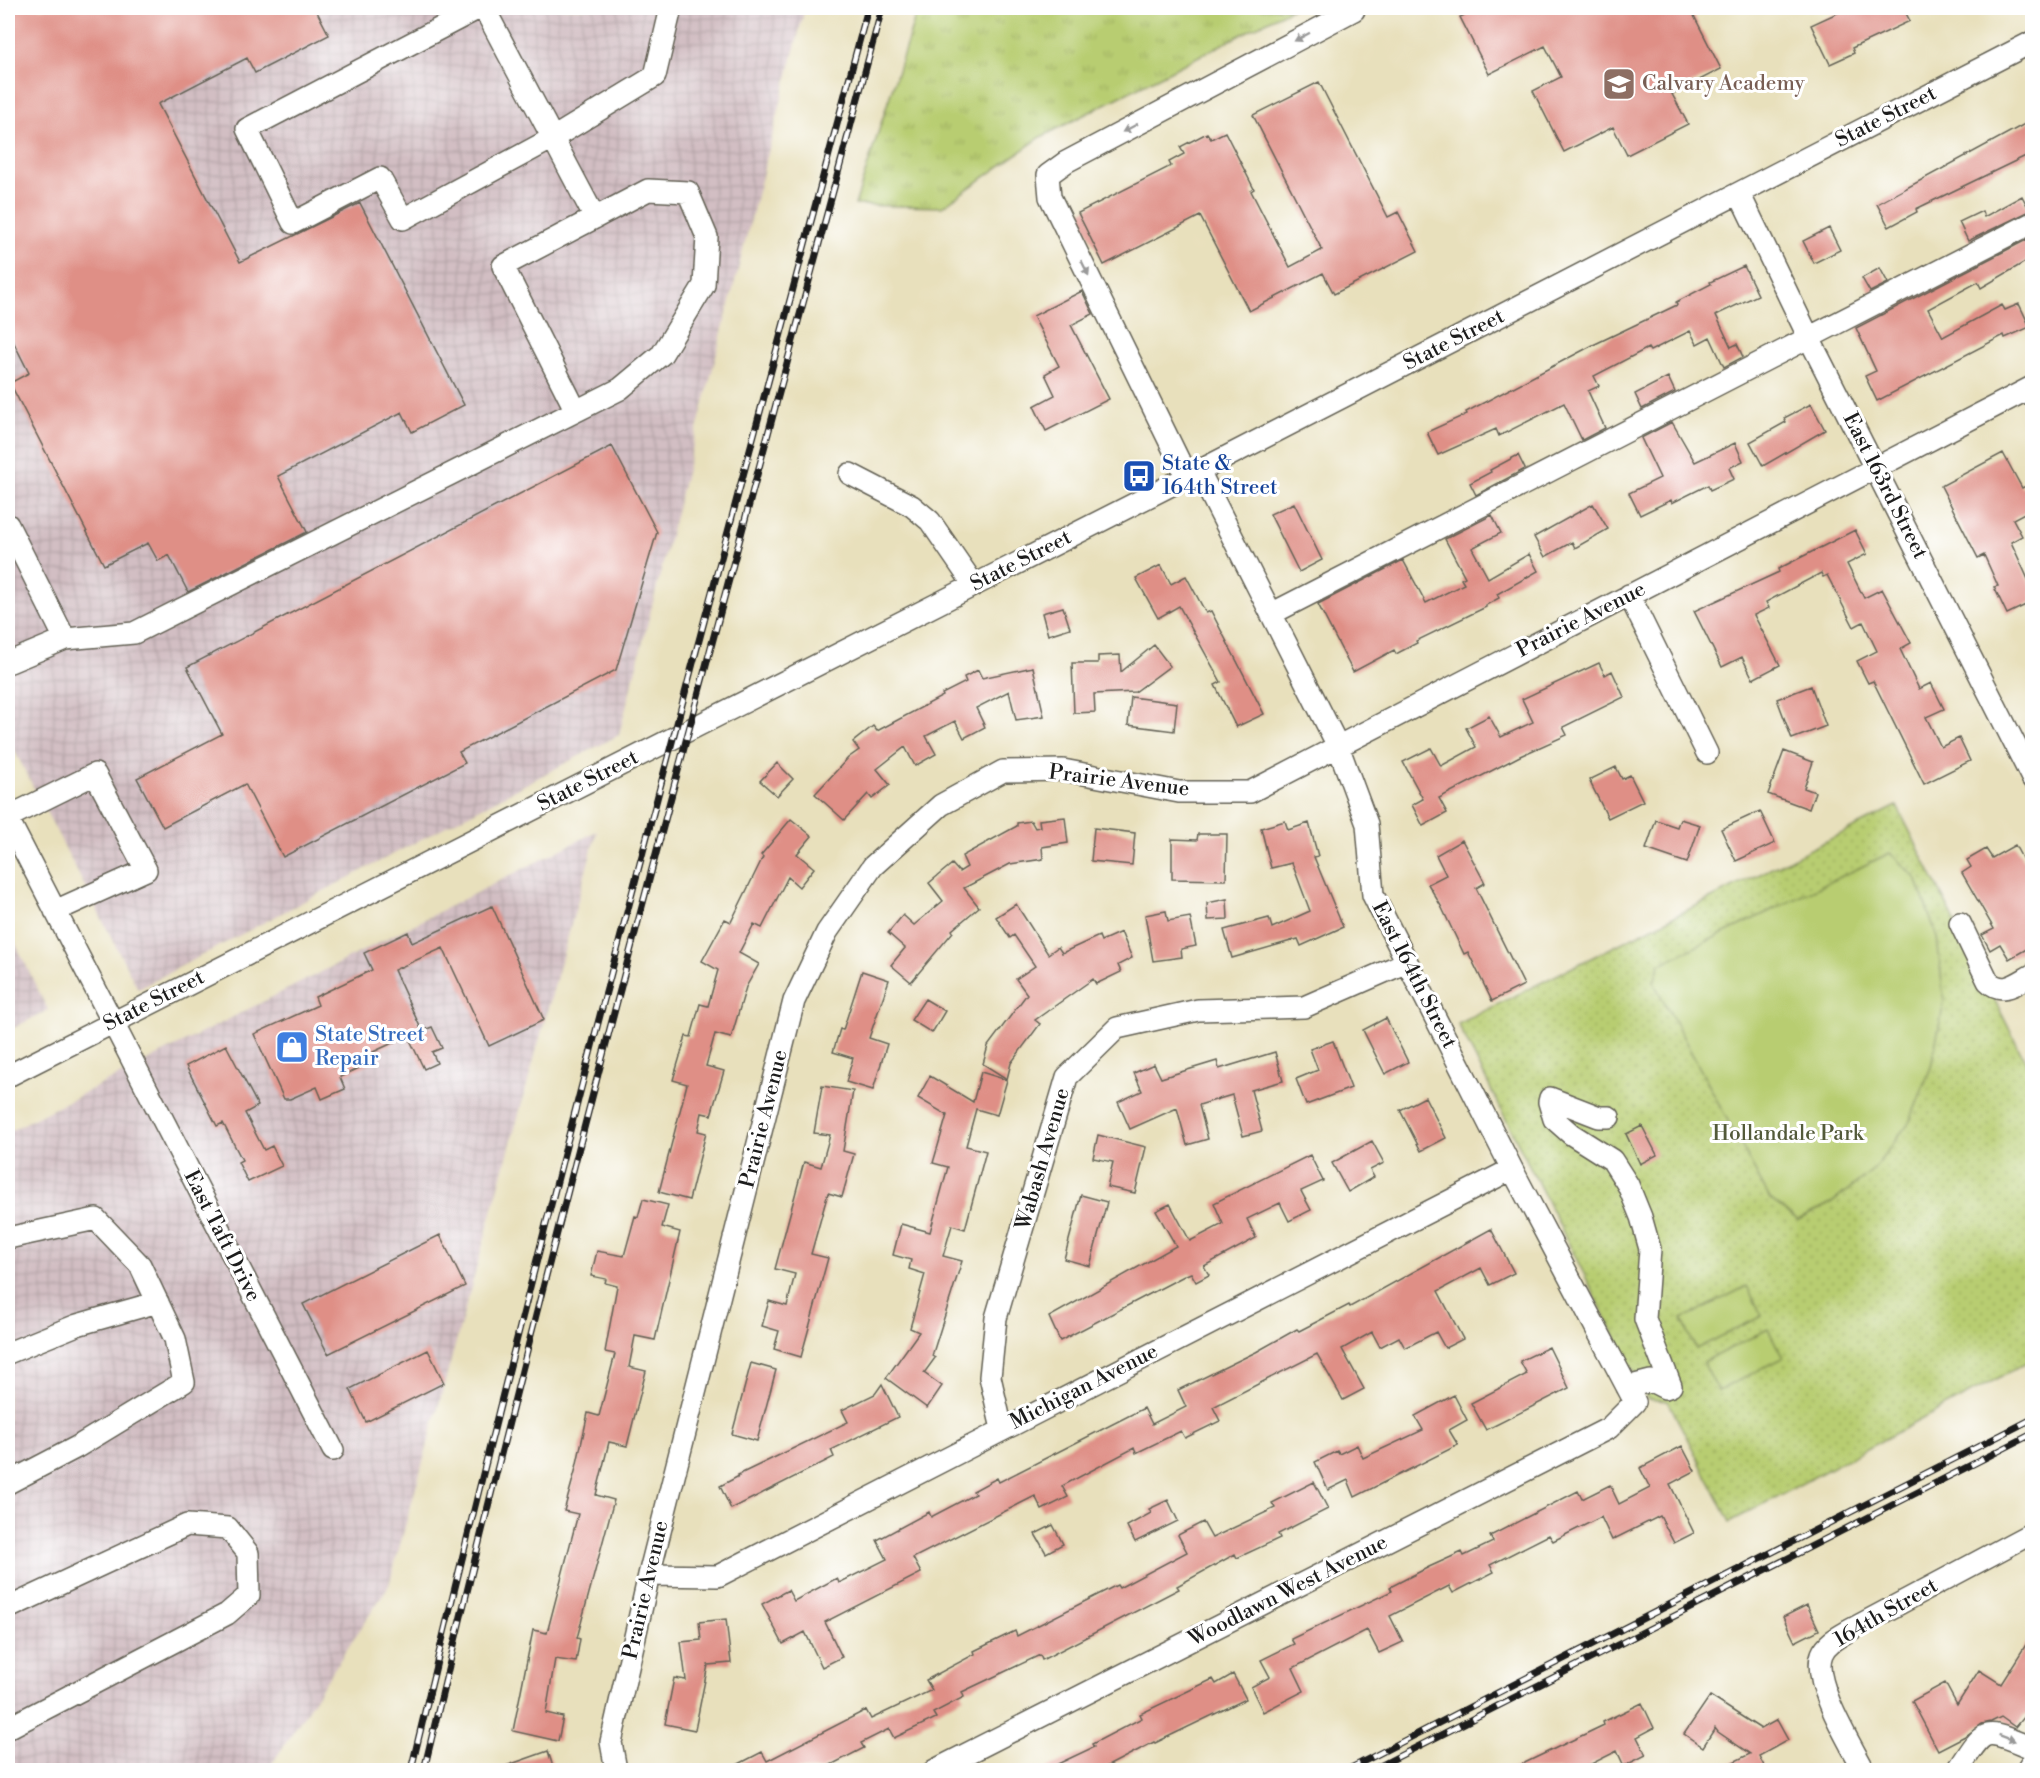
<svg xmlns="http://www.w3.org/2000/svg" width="2040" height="1778" viewBox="0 0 2040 1778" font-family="'Libre Bodoni',serif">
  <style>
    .industrial { fill: url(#industrial-grid) }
    .grass { fill: url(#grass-tufts); stroke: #6a7446; stroke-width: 1.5 }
    .park { fill: url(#park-dots); stroke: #6a7446; stroke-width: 1.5 }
    .pitch { fill: #b8cd71; stroke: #6a7446; stroke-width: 1.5 }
    .building { fill: #df8f86 }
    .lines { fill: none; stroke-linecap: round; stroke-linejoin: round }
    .minor-casing { stroke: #636154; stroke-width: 24 }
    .minor { stroke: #fff; stroke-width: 21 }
    .rail-casing { stroke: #1c1c1c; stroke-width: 7 }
    .rail { stroke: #fff; stroke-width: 4.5; stroke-dasharray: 14; stroke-linecap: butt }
    .oneway { fill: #999 }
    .labels { text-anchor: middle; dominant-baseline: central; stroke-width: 6; stroke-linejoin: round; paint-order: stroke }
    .education-label { font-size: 21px; fill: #785e54; stroke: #fff; text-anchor: start }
    .street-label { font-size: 21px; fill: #1c1c1c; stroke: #fff }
    .transit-label { font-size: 21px; fill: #164399; stroke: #fff; text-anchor: start }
    .shop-label { font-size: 21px; fill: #366cbe; stroke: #fff; text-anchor: start }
    .park-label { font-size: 21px; fill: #535a3a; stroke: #fff }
  </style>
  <defs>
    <pattern id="industrial-grid" width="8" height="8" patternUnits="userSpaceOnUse" patternTransform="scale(1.5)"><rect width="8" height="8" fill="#d2bec3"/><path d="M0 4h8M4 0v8" fill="none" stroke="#b4a3a7"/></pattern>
    <pattern id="grass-tufts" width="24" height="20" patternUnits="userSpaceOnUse" patternTransform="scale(1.5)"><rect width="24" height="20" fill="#b8cd71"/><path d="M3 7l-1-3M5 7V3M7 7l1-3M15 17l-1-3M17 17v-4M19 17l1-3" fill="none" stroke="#9eaf61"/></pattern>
    <pattern id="park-dots" width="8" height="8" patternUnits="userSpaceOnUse" patternTransform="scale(1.5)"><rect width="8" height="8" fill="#b8cd71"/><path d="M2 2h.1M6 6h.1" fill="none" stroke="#9eaf61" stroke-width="1.8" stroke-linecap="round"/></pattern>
  </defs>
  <rect width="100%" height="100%" fill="#fff"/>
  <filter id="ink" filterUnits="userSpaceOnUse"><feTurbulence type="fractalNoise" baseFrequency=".0167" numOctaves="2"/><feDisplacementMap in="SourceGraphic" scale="12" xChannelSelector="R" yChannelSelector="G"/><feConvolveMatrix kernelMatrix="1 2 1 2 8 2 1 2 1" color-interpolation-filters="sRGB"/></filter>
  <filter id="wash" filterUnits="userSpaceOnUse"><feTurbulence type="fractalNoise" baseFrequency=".008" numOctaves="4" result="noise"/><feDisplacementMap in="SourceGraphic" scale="24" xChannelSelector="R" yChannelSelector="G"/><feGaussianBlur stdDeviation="1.35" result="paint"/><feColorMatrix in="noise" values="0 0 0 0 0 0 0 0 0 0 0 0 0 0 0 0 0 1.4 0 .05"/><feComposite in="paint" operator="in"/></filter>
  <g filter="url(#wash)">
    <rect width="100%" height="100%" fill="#e8e0bc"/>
    <!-- industrial -->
    <path class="industrial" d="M8 8H805L619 735 138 989 8 738Z
      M597 831 389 1585 268 1770H8V1132Z
      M8 928 48 1010 8 1031Z"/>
    <!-- grass -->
    <path class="grass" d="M918 8H1293L1041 137 942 207 855 205Z"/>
    <!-- park -->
    <path class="park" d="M1897 806 2032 1074V1360L1730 1522 1668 1401 1647 1399 1458 1024Z"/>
    <!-- pitch -->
    <path class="pitch" d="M1890 853 1916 878 1937 937 1944 1002 1931 1067 1910 1121 1874 1169 1833 1202 1798 1220 1770 1199 1654 983 1660 964Z
      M1747 1286 1762 1316 1696 1349 1682 1319Z
      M1768 1329 1783 1358 1718 1391 1703 1362Z"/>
    <g id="blocks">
      <!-- building -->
      <path class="building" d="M8 8H315L329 35 255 73 247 58 158 104 240 262 360 203 464 405 412 432 402 412 278 476 307 532 188 592 169 555 158 561 148 543 104 565 10 383 29 373 8 331Z
        M1466 8H1690L1721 69 1672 94 1688 124 1627 155 1613 127 1564 152 1533 91 1561 77 1545 46 1489 74 1460 17 1469 13Z
        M1848 8H1903L1910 21 1852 48 1854 53 1830 64 1811 25Z
        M1319 82 1388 217 1398 212 1418 251 1334 294 1323 273 1249 311 1200 216 1104 265 1078 213 1171 166 1169 162 1184 154 1180 147 1207 133 1211 139 1225 132 1254 189 1251 191 1290 267 1322 250 1253 115Z
        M2032 120V153L1916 209 1917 212 1889 227 1877 204Z
        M2022 196 2030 211 1968 241 1959 222 1982 211 1984 217Z
        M1829 228 1840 250 1814 263 1803 241Z
        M2032 237V258L1981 288 1978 282 1928 309 1943 337 2002 305 2005 310 2019 304 2030 327 2005 338 2004 335 1877 401 1865 376 1876 371 1856 328Z
        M1744 266 1758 295 1716 315 1731 347 1737 344 1743 357 1724 367 1710 337 1697 344 1690 331 1650 351 1648 348 1594 376 1599 386 1588 391 1605 428 1582 440 1564 403 1499 436 1496 429 1438 455 1427 432 1467 414 1466 412 1593 345 1677 305 1676 302 1711 284 1710 282Z
        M1880 268 1888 283 1870 292 1862 278Z
        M1082 291 1093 314 1071 325 1109 399 1046 431 1034 406 1055 395 1045 374 1059 366 1033 316Z
        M1668 377 1675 392 1642 409 1635 394Z
        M1811 404 1825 430 1763 466 1750 442 1786 422 1784 418Z
        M1672 422 1695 462 1735 443 1743 461 1729 468 1734 479 1710 490 1708 485 1672 503 1671 500 1640 515 1629 493 1660 478 1641 438Z
        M612 446 657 532 616 670 459 752 465 763 283 857 245 784 163 827 137 778 222 734 187 667Z
        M2003 453 2022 488 2032 483V509L2013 519 2022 536 2011 542 2032 588V602L2007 614 1994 587 1998 586 1984 555 1978 558 1941 486Z
        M1518 455 1525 469 1476 495 1470 483 1491 472 1490 470Z
        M1294 503 1322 560 1299 572 1270 514Z
        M1593 504 1608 529 1575 548 1572 542 1545 557 1534 537Z
        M1492 515 1501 533 1472 548 1488 578 1529 554 1538 571 1497 594 1499 598 1486 605V607L1416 641 1417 643 1396 654 1394 650 1353 672 1318 604 1403 560 1426 603 1464 584 1461 579 1465 577 1445 539Z
        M1855 530 1867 554 1847 564 1864 598 1882 589 1911 643 1900 649 1919 689 1931 683 1944 709 1926 717 1941 747 1959 738 1970 761 1924 784 1873 681 1868 683 1857 661 1877 651 1863 622 1854 627 1827 575 1823 577 1821 573 1766 602 1769 608 1754 615 1780 665 1753 679 1742 657 1722 667 1694 611 1779 572 1778 569Z
        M1161 565 1171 584 1186 576 1206 613 1211 611 1264 714 1236 727 1215 685 1221 682 1179 606 1158 618 1136 578Z
        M1063 607 1070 628 1048 635 1042 613Z
        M1154 645 1170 666 1135 692 1094 694 1095 712 1074 713 1072 663H1098V656L1120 655 1121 672Z
        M1599 663 1605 675 1612 671 1624 697 1563 727 1567 735 1520 756 1439 798 1447 813 1423 826 1412 805 1423 799 1403 762 1431 748 1441 766 1476 747 1466 728 1489 716 1501 737 1533 722 1522 699Z
        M1033 667 1044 716 1016 720 1009 691 976 708 985 727 964 738 955 721 926 736 936 754 915 766 905 747 877 769 890 785 872 799 868 794 844 820 815 794 848 758 859 750 853 742 873 726 877 731 943 696 942 694 966 682 964 677 978 670 982 678Z
        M1811 686 1826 726 1792 739 1777 699Z
        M1131 697 1177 703 1174 731 1128 725Z
        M1784 751 1813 762 1804 788 1815 792 1809 809 1768 794Z
        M777 763 793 779 777 796 760 781Z
        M1616 767 1622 779 1630 775 1643 801 1608 818 1589 780Z
        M1760 811 1775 843 1736 861 1721 829Z
        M1065 817 1068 843 1042 847 1043 859 1010 864 964 888 979 907 952 930 953 932 911 982 891 965 905 948 888 933 903 915 914 925 943 901 929 883 952 864 959 872 967 867 962 856 1017 826V823L1031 821 1035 828 1040 827 1039 820Z
        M791 819 812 836 797 854 814 868 799 887 788 877 762 928 754 924 739 953 759 964 746 987 731 1038 715 1034 706 1066 724 1071 711 1115 702 1113 698 1131 706 1133 689 1200 659 1192 687 1084 673 1080 686 1036 691 1037 700 1004 708 1006 718 970 702 961 725 919 731 922 763 857 761 855Z
        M1680 819 1700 825 1687 863 1646 849 1656 820 1677 827Z
        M1285 821 1288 830 1309 823 1318 856 1314 857 1343 927 1301 946 1298 939 1232 958 1224 930 1269 918 1272 928 1310 911 1292 863 1271 868 1261 828Z
        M1094 828 1135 833 1132 865 1091 861Z
        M1198 834H1227L1226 880 1172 879V839L1197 840Z
        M1462 840 1485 883 1476 888 1524 985 1492 1001 1468 952 1464 954 1441 906 1428 884 1446 875 1436 855Z
        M2015 845 2023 860 2032 854V946L2009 959 2000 944 1990 950 1982 935 1994 929 1962 873 1971 867 1967 860 1986 849 1992 858Z
        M1227 899 1228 919 1208 920 1207 903Z
        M1016 904 1048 954 1058 947 1062 953 1099 936 1101 941 1121 932 1132 958 1118 965 1121 972 1096 984 1093 979 1035 1020 1040 1024 1011 1063 1007 1079 983 1064 988 1046 1027 994 1016 979 1035 966 1014 935 1010 938 996 917Z
        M492 906 544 1020 489 1046 443 948 394 970 422 1031 432 1027 442 1048 432 1052 437 1063 424 1069 408 1036 373 1052 376 1060 340 1077 345 1089 322 1099 317 1087 290 1099H284L254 1034 318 1005 315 997 372 970 364 953 408 932 412 943Z
        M1166 911 1168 921 1190 917 1196 946 1181 949 1182 957 1153 961 1145 915Z
        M862 971 889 980 869 1038 887 1044 873 1090 846 1082 853 1058 833 1052 840 1029 843 1030Z
        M925 999 945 1011 932 1033 911 1020Z
        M1386 1018 1408 1062 1385 1074 1363 1030Z
        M1333 1041 1351 1088 1306 1105 1296 1079 1318 1070 1310 1049Z
        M226 1045 258 1106 245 1113 264 1150 272 1146 282 1166 248 1182 238 1162 242 1160 223 1123 217 1126 186 1066Z
        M1275 1052 1283 1081 1251 1090 1262 1131 1243 1136 1232 1095 1199 1105 1208 1139 1187 1145 1177 1108 1130 1129 1118 1102 1142 1091 1134 1073 1154 1064 1161 1078 1217 1061 1219 1069Z
        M981 1072 1007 1080 997 1115 976 1109 966 1146 986 1151 965 1229 952 1225 943 1256 962 1261 932 1356 935 1358 924 1373 942 1386 927 1408 886 1378 919 1332 910 1328 925 1274 909 1269 911 1260 893 1255 901 1224 930 1232 948 1167 933 1163 947 1115 918 1098 930 1076 973 1102Z
        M822 1086 853 1091 843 1151 854 1154 842 1197 828 1193 811 1254 828 1258 801 1357 774 1349 779 1331 762 1326 769 1301 787 1306 795 1274 775 1269 804 1162 821 1167 830 1135 814 1133Z
        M1425 1097 1446 1138 1421 1151 1400 1110Z
        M1642 1126 1657 1155 1640 1164 1626 1134Z
        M1098 1135 1146 1147 1135 1193 1107 1187 1113 1162 1093 1158Z
        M1372 1141 1384 1163 1370 1170 1374 1177 1348 1192 1332 1163Z
        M1310 1155 1323 1181 1301 1191 1311 1210 1289 1221 1280 1203 1247 1219 1256 1238 1204 1266 1209 1275 1196 1282 1191 1273 1186 1275 1060 1341 1049 1317 1176 1246 1156 1211 1170 1204 1190 1241 1223 1224 1214 1203Z
        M1081 1195 1107 1202 1090 1266 1064 1259Z
        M643 1199 668 1205 662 1227 680 1232 655 1340 635 1336 629 1367 646 1371 627 1446 609 1442 596 1495 614 1500 577 1638 580 1639 576 1662 555 1659 546 1713 563 1717 558 1741 513 1731 533 1630 547 1633 578 1514 564 1511 576 1468 588 1413 599 1416 615 1354 605 1352 617 1286 605 1283 606 1279 591 1276 597 1251 624 1256 635 1216 638 1217Z
        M1491 1229 1514 1273 1490 1285 1481 1268 1438 1291 1463 1339 1445 1348 1436 1332 1405 1348 1399 1337 1380 1347 1372 1332 1342 1349 1364 1389 1343 1400 1317 1354 1213 1407 1220 1421 1185 1438 1181 1431 1136 1453 1134 1448 1062 1486 1068 1497 1042 1510 1035 1496 913 1558 921 1573 825 1622 842 1657 822 1667 805 1632 783 1644 762 1604 788 1590 794 1601 837 1578 839 1583 887 1559 877 1540 929 1512 931 1517 975 1494 973 1491 997 1478 999 1482 1144 1408 1152 1424 1186 1407 1178 1390 1256 1352 1297 1329 1299 1331 1349 1305 1350 1307Z
        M440 1235 465 1286 328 1354 303 1304Z
        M1549 1347 1569 1388 1486 1430 1471 1403 1527 1374 1520 1361Z
        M428 1350 444 1383 366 1422 350 1389Z
        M751 1363 776 1370 757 1441 732 1434Z
        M882 1384 898 1417 831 1450 834 1457 731 1509 720 1486 739 1476 738 1475 848 1422 842 1410 875 1394Z
        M1454 1395 1467 1420 1449 1430 1458 1445 1355 1497 1348 1480 1328 1490 1315 1462 1337 1451 1339 1454 1357 1445 1363 1458 1423 1430 1415 1416Z
        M1682 1446 1695 1471 1670 1484 1694 1533 1674 1543 1660 1516 1612 1540 1601 1517 1553 1541 1549 1535 1490 1565 1494 1572 1453 1593 1449 1586 1390 1616 1403 1642 1379 1653 1367 1630 1293 1668 1304 1691 1263 1712 1251 1687 1270 1677 1261 1660 1294 1644 1291 1639 1392 1591 1390 1587 1429 1567 1462 1552 1464 1556 1493 1542 1490 1536 1578 1491 1582 1499 1610 1485 1619 1504 1650 1488 1640 1468Z
        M1314 1482 1328 1509 1278 1534 1280 1538 1237 1558 1235 1554 1177 1586 1179 1589 1042 1660 1040 1655 962 1692 964 1697 933 1713 936 1718 894 1738 889 1729 861 1743 864 1748 821 1770H727L762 1752 767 1761 866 1710 871 1719 932 1690 926 1680 975 1654 974 1651 1015 1631 1017 1636 1117 1585 1119 1588 1187 1552 1178 1535 1203 1522 1212 1538 1275 1508 1272 1503Z
        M1168 1500 1178 1521 1135 1542 1127 1526 1151 1513 1149 1509Z
        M1053 1525 1063 1544 1046 1553 1035 1534Z
        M1807 1605 1819 1630 1795 1642 1783 1617Z
        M726 1619 731 1663 708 1665 695 1730 665 1724 674 1678 686 1680 681 1642 701 1640 699 1622Z
        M2032 1635V1716L2025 1715 2015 1727 2001 1717 1991 1722 1982 1724 1967 1735 1938 1750 1912 1701 1945 1683 1957 1705 1979 1670 2001 1684Z
        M1233 1674 1246 1699 1155 1743 1154 1742 1100 1770H1045L1094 1747 1092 1744 1142 1718 1140 1714 1213 1679 1216 1684Z
        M1710 1696 1761 1729 1777 1720 1788 1740 1759 1756 1766 1770H1717L1750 1754 1718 1732 1715 1728 1703 1747 1684 1734Z
        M1642 1703 1654 1728 1637 1737 1646 1755 1624 1766 1617 1751 1589 1765 1592 1770H1510L1604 1725 1603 1722Z
        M548 1751 554 1770H501L500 1768Z"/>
    </g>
  </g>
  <g filter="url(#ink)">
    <use href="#blocks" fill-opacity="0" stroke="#636154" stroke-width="1.5"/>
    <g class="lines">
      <!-- minor casing -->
      <g class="minor-casing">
        <path id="minor" d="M479 8 247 129 293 223 380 178 403 219 553 138 655 76 671 8
          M484 8 595 218
          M1739 193 1809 338 2032 778
          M850 474 912 506 930 521 974 585
          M1187 477 1050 197 1048 175 1066 162 1354 10
          M8 525 65 639 10 662
          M1629 595 1707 753
          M1271 614 2032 223
          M65 639 134 633 620 389 662 354 704 285 707 237 688 192 648 190 503 266 576 411
          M8 817 95 774 146 870 55 911
          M8 819 333 1450
          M1960 923 1988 981C2003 996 2017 983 2032 975
          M8 1076 1199 471 2032 42
          M1609 1117H1599L1550 1098 1549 1102 1554 1119 1571 1134 1612 1160 1628 1185 1641 1217 1650 1249 1645 1319 1671 1386 1665 1388 1651 1381 1627 1387
          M8 1238 96 1219 140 1265 175 1339 184 1382 77 1447 8 1483
          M8 1353 77 1325 158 1302
          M1002 1429 990 1377 996 1318 1067 1077 1117 1028 1198 1010 1304 1007 1407 962
          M649 1575 718 1576 1512 1169
          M8 1608 187 1525 228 1528 248 1553 249 1595 227 1614 8 1728
          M616 1770 611 1742 649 1575 794 1001 827 932 873 866 941 805 1003 771 1063 770 1179 792H1250L2032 387
          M935 1770 1609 1428 1635 1402 1512 1169 1373 895 1367 824 1338 746 1199 471
          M1864 1770C1851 1745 1811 1681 1822 1654 1827 1642 1840 1636 1850 1630L2032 1533
          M1958 1770C1987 1725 1983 1729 2032 1748
          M2027 1770 2032 1762"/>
      </g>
      <!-- minor -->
      <use href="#minor" class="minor"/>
      <!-- rail casing -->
      <g class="rail-casing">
        <path id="rail" d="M411 1770C551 1180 712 594 868 8
          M424 1770C564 1180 726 594 882 8
          M1347 1770 2032 1419
          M1372 1770 2032 1434"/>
      </g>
      <!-- rail -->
      <use href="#rail" class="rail"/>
    </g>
    <!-- one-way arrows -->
    <defs><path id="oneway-solid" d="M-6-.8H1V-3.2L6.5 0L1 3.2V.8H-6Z" transform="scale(1.5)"/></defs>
    <g class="oneway">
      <use href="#oneway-solid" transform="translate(1302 37) rotate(152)"/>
      <use href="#oneway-solid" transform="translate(1130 128) rotate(152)"/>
      <use href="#oneway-solid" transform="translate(1085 268) rotate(64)"/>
      <use href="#oneway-solid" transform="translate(2007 1738) rotate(21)"/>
    </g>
  </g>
  <!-- icons -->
  <defs>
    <g id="school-square" transform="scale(1.725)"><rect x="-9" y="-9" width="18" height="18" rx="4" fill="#8d6e63" stroke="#fff"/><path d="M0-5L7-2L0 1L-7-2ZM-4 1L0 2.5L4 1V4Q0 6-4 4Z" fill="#fff"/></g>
    <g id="bus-square" transform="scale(1.725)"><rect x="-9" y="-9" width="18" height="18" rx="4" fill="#1a4fb4" stroke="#fff"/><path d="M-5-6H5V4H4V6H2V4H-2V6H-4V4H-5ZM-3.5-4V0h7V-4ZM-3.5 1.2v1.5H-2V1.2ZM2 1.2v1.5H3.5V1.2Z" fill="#fff"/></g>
    <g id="shop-square" transform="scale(1.725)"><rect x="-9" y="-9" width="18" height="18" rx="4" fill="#3f7fe0" stroke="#fff"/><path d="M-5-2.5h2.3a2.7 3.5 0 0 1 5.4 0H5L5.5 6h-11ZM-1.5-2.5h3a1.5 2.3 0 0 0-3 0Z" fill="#fff"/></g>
  </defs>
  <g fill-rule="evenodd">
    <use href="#school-square" x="1619" y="84"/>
    <use href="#bus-square" x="1139" y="476"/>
    <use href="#shop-square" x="292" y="1047"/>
  </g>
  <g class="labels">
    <!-- education labels -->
    <g class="education-label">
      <text x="1642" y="84">Calvary Academy</text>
    </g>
    <!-- street labels -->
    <g class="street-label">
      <text transform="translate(1886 117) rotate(-27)">State Street</text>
      <text transform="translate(1454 340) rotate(-27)">State Street</text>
      <text transform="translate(1885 486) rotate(63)">East 163rd Street</text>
      <text transform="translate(1021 561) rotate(-27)">State Street</text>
      <text transform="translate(1581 620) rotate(-27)">Prairie Avenue</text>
      <text transform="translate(588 781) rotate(-27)">State Street</text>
      <text transform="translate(1119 781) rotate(7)">Prairie Avenue</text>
      <text transform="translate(1414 975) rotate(63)">East 164th Street</text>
      <text transform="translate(154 1001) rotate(-27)">State Street</text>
      <text transform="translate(764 1119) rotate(-76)">Prairie Avenue</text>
      <text transform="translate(1043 1159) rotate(-74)">Wabash Avenue</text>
      <text transform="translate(222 1236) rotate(63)">East Taft Drive</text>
      <text transform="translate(1084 1387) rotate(-27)">Michigan Avenue</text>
      <text transform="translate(646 1590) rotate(-77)">Prairie Avenue</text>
      <text transform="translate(1288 1591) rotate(-27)">Woodlawn West Avenue</text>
      <text transform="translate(1886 1613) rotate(-30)">164th Street</text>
    </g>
    <!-- transit labels -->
    <g class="transit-label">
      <text x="1162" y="464">State &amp;<tspan x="1162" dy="24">164th Street</tspan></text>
    </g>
    <!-- shop labels -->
    <g class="shop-label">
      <text x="315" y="1035">State Street<tspan x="315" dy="24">Repair</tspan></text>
    </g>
    <!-- park labels -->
    <g class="park-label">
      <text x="1788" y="1134">Hollandale Park</text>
    </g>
  </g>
  <!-- margin -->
  <rect width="2040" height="1778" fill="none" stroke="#fff" stroke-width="30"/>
</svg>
